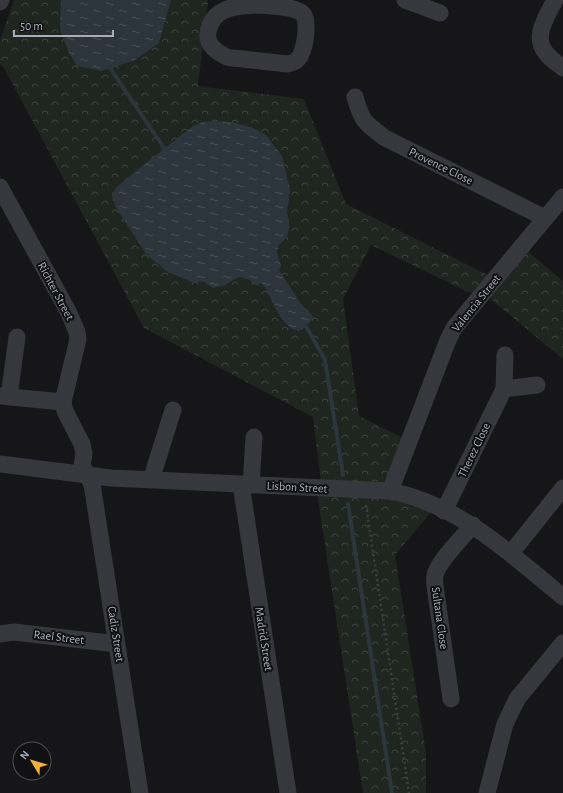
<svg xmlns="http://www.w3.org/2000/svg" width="563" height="793" viewBox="0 0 563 793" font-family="'Alegreya Sans',sans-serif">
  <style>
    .park { fill: url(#park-crowns) }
    .water { fill: url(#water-ripples) }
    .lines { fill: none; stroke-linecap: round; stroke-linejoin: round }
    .stream { stroke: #2c353c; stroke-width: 4 }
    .path { stroke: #3d3f44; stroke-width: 2.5; stroke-dasharray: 2 3; stroke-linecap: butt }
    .minor { stroke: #37383d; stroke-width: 17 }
    .labels { text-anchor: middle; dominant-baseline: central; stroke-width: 4; stroke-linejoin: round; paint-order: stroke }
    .street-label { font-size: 12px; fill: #a8adb8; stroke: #111113 }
  </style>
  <defs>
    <pattern id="park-crowns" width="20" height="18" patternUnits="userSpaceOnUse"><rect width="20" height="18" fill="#1e261f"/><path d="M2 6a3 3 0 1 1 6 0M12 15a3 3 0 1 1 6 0" fill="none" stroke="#3c433d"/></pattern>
    <pattern id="water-ripples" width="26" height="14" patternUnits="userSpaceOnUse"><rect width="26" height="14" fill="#2c353c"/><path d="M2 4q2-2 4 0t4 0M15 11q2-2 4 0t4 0" fill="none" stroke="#485056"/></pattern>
  </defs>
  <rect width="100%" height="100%" fill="#161618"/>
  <!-- park -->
  <path class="park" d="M14 0H208L198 86 304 99 346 204 490 276 474 295 371 245 343 299 359 416 405 439 385 482 379 484 321 482 313 417 144 328 4 68 0 64V40Z
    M526 250 563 281V359L487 296Z
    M317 493 390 497 432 511 395 555 426 753V793H363Z"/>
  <!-- water -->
  <path class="water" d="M61 0H171L159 43 135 60 101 71 77 66 69 53 60 29Z
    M214 121 230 122 251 127 266 135 282 156 290 189 287 213 289 220V228L287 237 278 246 277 252 281 266 279 270 301 304 312 315 313 318 309 323 299 331C283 330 272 300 265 287L261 283 257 285 253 284 250 280 239 277 223 286 213 288 204 282H192L168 272 146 254 115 206 112 196 116 188 126 179 193 126 202 122Z"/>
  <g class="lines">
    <!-- stream -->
    <path class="stream" d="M110 68 164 148
      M306 326 325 360 343 475
      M348 504 392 793"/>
    <!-- path -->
    <path class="path" d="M366 505 409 793"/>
    <!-- minor -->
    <path class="minor" d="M405 0 440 13
      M555 0C547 16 532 37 546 53 550 59 557 63 563 68
      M0 2 1 0
      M259 5C271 6 293 6 302 13 310 19 305 52 298 59 295 63 291 63 287 64 272 62 258 61 243 59 238 58 230 59 225 56 219 53 212 49 209 42 205 31 212 16 223 11 234 5 247 6 259 5Z
      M355 97C362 122 365 123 385 138L545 218
      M0 187 69 313 77 332 78 339 63 402 65 411 82 444 84 454 82 465 92 484 140 793
      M504 389 537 385
      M0 396 63 402
      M9 397 17 337
      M0 464 111 478 390 491C458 504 511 554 563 597
      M151 480 173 410
      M241 484 288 793
      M251 485 254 437
      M390 491 448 340 454 328 563 197
      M444 511 504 389 505 355
      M511 553 563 488
      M0 634 14 632 117 644
      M451 699 435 586C435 583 434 579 435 576 437 562 463 537 473 525
      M487 793 505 724 517 699 563 643"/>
  </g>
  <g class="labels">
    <!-- street labels -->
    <g class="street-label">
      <text transform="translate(441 166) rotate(26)">Provence Close</text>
      <text transform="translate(56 291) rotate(62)">Richter Street</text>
      <text transform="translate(476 303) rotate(-51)">Valencia Street</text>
      <text transform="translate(474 450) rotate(-64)">Therez Close</text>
      <text transform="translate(297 487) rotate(3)">Lisbon Street</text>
      <text transform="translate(440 618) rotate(82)">Sultana Close</text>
      <text transform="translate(116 634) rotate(81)">Cadiz Street</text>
      <text transform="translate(59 637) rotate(7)">Rael Street</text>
      <text transform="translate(264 639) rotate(81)">Madrid Street</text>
    </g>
  </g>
  <!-- north arrow -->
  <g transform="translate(32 761) rotate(308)"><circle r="19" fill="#111113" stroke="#4d4f55"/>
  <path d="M0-3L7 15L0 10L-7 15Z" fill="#f2b134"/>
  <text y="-6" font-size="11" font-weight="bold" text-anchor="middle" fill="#a8adb8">N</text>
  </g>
  <!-- scale -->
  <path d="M14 30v6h99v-6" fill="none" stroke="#a8adb8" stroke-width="2"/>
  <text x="20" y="30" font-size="12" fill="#a8adb8" stroke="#111113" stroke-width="3" paint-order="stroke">50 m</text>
</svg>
